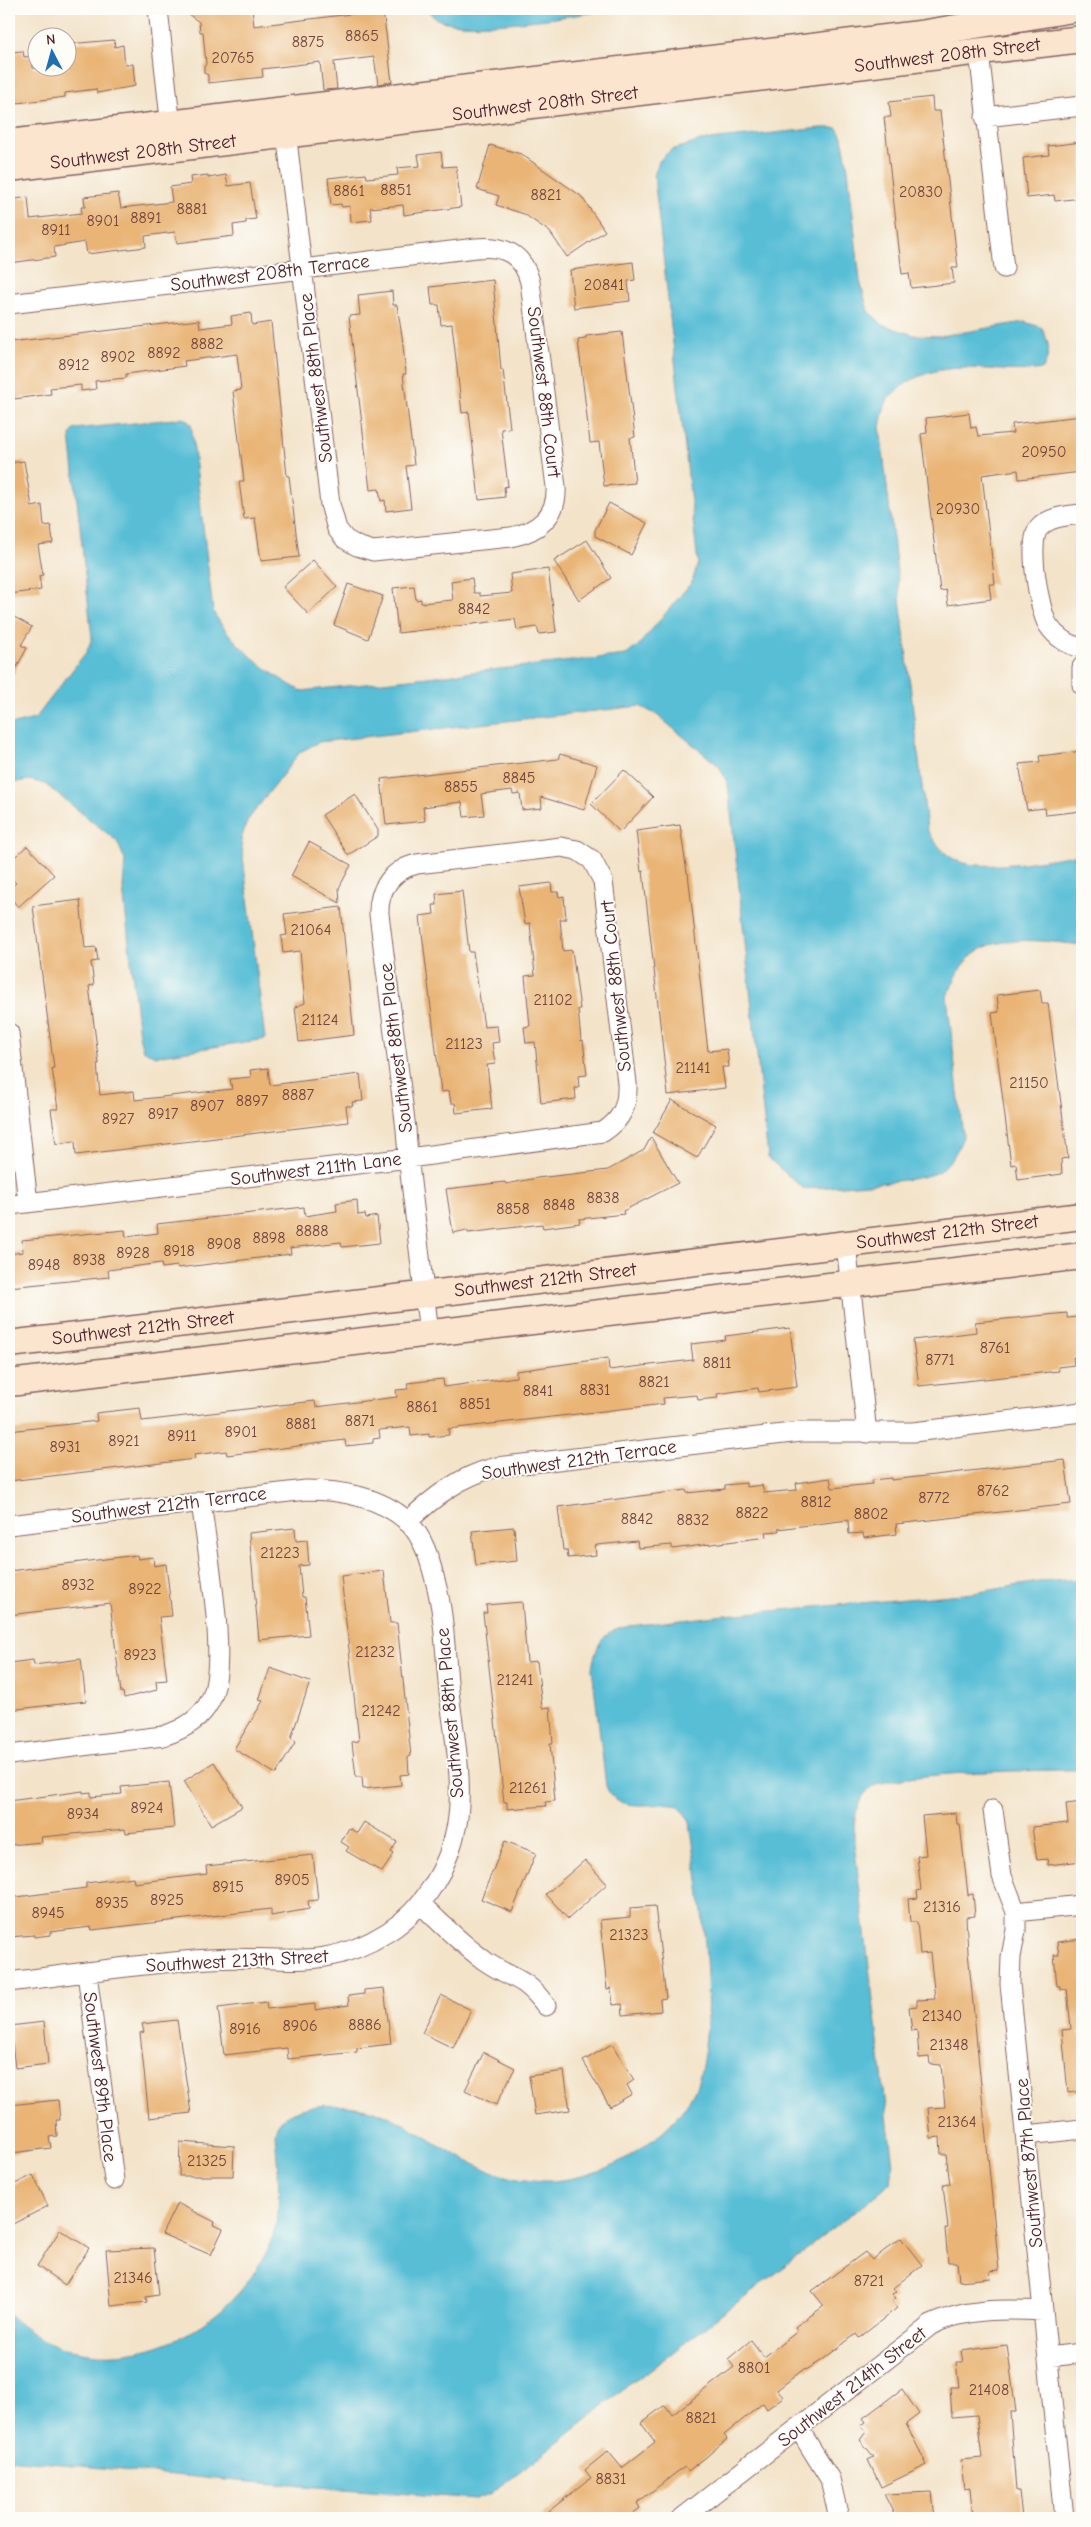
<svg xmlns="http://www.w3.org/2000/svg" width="1091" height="2527" viewBox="0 0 1091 2527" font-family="'Comic Neue',sans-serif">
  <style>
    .water { fill: #58bed6; stroke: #516e80 }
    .building { fill: #e9b475 }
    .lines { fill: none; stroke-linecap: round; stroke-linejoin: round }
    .street-casing { stroke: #856462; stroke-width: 21 }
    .secondary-casing { stroke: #856462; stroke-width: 29 }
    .street { stroke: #fff; stroke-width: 19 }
    .secondary { stroke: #fbe5cf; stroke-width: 26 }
    .labels { text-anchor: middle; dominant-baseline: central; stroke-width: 4; stroke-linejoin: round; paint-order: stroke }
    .number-label { font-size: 16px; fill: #72443e }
    .street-label { font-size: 19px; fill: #4a1f2b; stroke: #fdfcf7 }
  </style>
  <rect width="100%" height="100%" fill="#fdfcf7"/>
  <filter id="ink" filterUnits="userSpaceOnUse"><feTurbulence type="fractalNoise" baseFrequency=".02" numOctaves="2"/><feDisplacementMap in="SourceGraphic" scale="10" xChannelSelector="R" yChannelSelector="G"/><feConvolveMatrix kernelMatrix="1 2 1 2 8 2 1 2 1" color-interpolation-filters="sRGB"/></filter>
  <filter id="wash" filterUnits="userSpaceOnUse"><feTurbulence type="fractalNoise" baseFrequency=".0096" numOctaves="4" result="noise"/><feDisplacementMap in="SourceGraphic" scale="20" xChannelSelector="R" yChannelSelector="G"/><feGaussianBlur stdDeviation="1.12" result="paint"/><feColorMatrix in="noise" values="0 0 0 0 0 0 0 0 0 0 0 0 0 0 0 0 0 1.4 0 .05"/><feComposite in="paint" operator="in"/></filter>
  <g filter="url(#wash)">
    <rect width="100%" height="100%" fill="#f3e3c9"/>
    <!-- water -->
    <path class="water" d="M426 9H616C579 14 468 34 437 19 433 17 429 12 426 9Z
      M821 128H837L842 137 848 169 860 281 868 311 883 325 914 335 941 336 1024 322 1041 327C1050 344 1051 351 1043 369 996 376 955 356 910 381 902 386 892 392 887 401 883 408 882 419 880 427L927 829C934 841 940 850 952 858 976 875 1052 858 1082 854V945C1052 942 999 933 973 954 960 965 954 982 947 996L963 1137C957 1151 952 1162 939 1171 921 1183 830 1186 804 1189L768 1158 728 784 719 766 657 715 640 706 319 742 300 752 247 821 241 840 265 1039 155 1056 143 1050 139 1036 123 888 125 860 117 841 45 784 30 780 9 783V725L35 719 87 651 92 638 70 435 75 429 184 418 191 424 213 611C227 640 273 678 302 691L626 655 638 646 692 582 698 563 654 176 659 161 671 150 685 146 700 141Z
      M1082 1579V1770C1049 1770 888 1771 869 1789 854 1804 854 1822 854 1842L893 2165 891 2182 884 2189 642 2376C619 2390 605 2405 585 2421 554 2447 521 2470 489 2494L476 2499 225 2480 9 2459V2315C93 2396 231 2342 271 2241 284 2207 277 2167 275 2131 286 2096 361 2103 388 2116 429 2135 463 2166 509 2177 558 2189 608 2174 647 2144 674 2124 696 2100 702 2066 716 1991 700 1896 690 1821L679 1806C653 1800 617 1816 606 1786L592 1668C597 1642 603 1631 630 1626L725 1615 974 1593 1038 1582Z"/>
    <g id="blocks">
      <!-- building -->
      <path class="building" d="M181 9H252L254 26 383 10 392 82 378 84 374 57 334 62 337 89 323 90 320 62 262 69 263 77 208 83V75L204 73V67L206 64 203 32H200L199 22Z
        M114 40 115 47 123 45 125 65 133 64 135 86 97 93 96 89 65 93V97L9 104V52L23 51 24 57 32 56 33 68H68V44Z
        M932 97 933 111H940L958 268H952L954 283 911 288 909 273 902 274 884 117H891L889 102Z
        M1082 142V198L1055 201 1054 195 1027 198 1023 158 1049 155 1048 146Z
        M490 145 521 154 581 196 605 231 567 257 550 232 524 214 496 205 499 196 477 189Z
        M441 152 443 167 456 166 461 207 404 215 403 205 370 208 372 220 351 222 350 206 342 207 341 204 331 205 328 178 366 174 367 178 398 175 397 168 420 166 418 155Z
        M208 175V178L226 175 228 186 250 183 256 219 246 220V223L233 225 234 236 177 243 175 232 145 236 146 247 87 254 85 242 54 247 55 257 9 263 10 200 28 197 30 219 82 213 81 207H85L84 197 118 193 121 208 172 202 170 187 191 184 190 177Z
        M633 262 635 280 628 281 630 301 574 308 570 270Z
        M493 280 501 370H503L510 428 501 429 508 486 504 487 505 497 479 500 469 412 462 413 452 324 441 325 439 305H432L430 287Z
        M392 291 393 305H397L402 336 406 374H403L414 465 406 466 411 508 386 511 385 500 381 501 379 489 370 490 349 316 360 315 358 295Z
        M251 313 252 325 271 322 287 476H289L299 557 261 561 255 518 244 519 239 481H244L233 391 241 390 237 354 184 361 185 366 126 374V378L95 381 96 389 81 391V385L50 388 51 394 14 399 9 342 199 320 200 328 232 324 231 316Z
        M622 332 635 437 630 438 635 483 604 486 599 442 590 443 578 340 586 339V336Z
        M969 413 971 428 976 427 978 436 1013 433 1012 424 1082 416V472L1019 479 1018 470 982 475 995 584H989L991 599 948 605 946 590 940 591 921 434 927 433 926 418Z
        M24 461 32 507 42 505 44 526 51 525 53 543 38 545 43 575 39 576 41 590 9 594V463Z
        M609 503 647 523 631 555 595 536V530Z
        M587 540 611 578 579 600 554 561Z
        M313 560 337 587 308 614 283 587Z
        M548 569 556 632 539 634 537 627 517 630 515 619 398 633 393 588 414 586 416 600 421 599V603L453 600 451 581 472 578 474 593H480V596L512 593 510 574Z
        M348 584 383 596 368 639 334 625Z
        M9 614 32 627 21 645 27 648 9 682Z
        M1082 751V811L1046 815 1045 808 1027 810 1019 764 1040 762 1039 756Z
        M560 754 597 765 584 810 541 797 542 808 522 810 520 793 513 794 512 790 481 794 484 815 464 817 462 802 423 807 425 821 386 825 381 779 558 759Z
        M624 770 653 797 620 832 591 804Z
        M355 794 378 830V836L348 855 322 815Z
        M680 825 687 873H688L708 1051 727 1049 729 1067H722L725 1088 668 1095 643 871 641 872 636 831Z
        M309 842 351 865 339 888 340 903 291 876Z
        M27 846 54 875 18 907 9 896V889L16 883 9 876V862Z
        M551 883 552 892H558L559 897 564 896 566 919H560L563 951 572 950 580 1009H578L581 1041 583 1040 587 1075 578 1076 579 1088H575L576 1099 541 1103 535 1042 526 1043 524 1027 530 1026 525 976 535 975 530 923 525 924 519 887Z
        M462 891 469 952H473L484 1027 497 1026 499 1042 492 1043 495 1064 487 1065 492 1109 456 1113 455 1103H451L449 1091 441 1092 420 916 434 914 433 905H437L436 894Z
        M80 900 85 948 96 947 98 961 91 962 94 985 89 986 99 1064H97L100 1095 134 1091 135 1100 232 1089 230 1079 251 1077 250 1070 268 1068 270 1085 360 1074 363 1101 352 1102 353 1106H346L348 1122 76 1155 75 1141 56 1144 51 1109H58L52 1068H54L33 906Z
        M341 907 354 1035 299 1042 295 1007 305 1003 300 951 283 953 281 936 287 935 284 914Z
        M1040 990 1042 1003H1048L1068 1158 1061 1159 1062 1174 1018 1180 1016 1164 1011 1165 992 1013 999 1012 997 995Z
        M672 1100 716 1125 697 1158 653 1133Z
        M651 1137 678 1183 623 1211 624 1214 579 1219 580 1223 543 1228 542 1224 468 1233 467 1230 453 1233 446 1189 505 1182 506 1184 537 1178 608 1170 644 1150Z
        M357 1200 358 1215 365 1214 366 1218 377 1216 380 1243 342 1247 341 1242 290 1248 291 1254 178 1268 177 1266 162 1268 161 1263 108 1270 109 1277 9 1287V1254L23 1252 22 1240 125 1230 126 1237 158 1233 157 1224 304 1207 305 1216 337 1211 336 1203Z
        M1067 1313V1318L1079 1317 1082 1356 1073 1357 1074 1365 1058 1367 1059 1371 919 1386 913 1340 976 1332 975 1322Z
        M790 1328 797 1387 759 1392 758 1388 717 1394 718 1398 698 1400 697 1395 663 1398 664 1404 448 1429 449 1435 429 1437V1434L411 1436 410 1427 379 1430 380 1438 373 1439V1443L346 1446 345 1440 227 1455 226 1451 194 1455 195 1459 9 1481V1431L97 1421 96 1413 140 1408 142 1421 315 1401 316 1407 397 1397 396 1390 408 1389 407 1383 443 1379 444 1387 516 1377V1371L608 1358 609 1370 693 1360 691 1344 726 1340 725 1336Z
        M1065 1460 1071 1504 896 1524 897 1534 864 1538 863 1533 849 1534 848 1520 778 1529 779 1531 766 1532 767 1537 672 1549V1545L638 1548 637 1541 597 1545 595 1546 596 1555 568 1558 567 1550H563L558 1507 686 1490 687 1493 725 1489V1485L746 1483V1487L762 1485 764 1493 797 1490 796 1483 830 1478 832 1488 872 1484V1480L891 1478V1480Z
        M514 1527 517 1561 476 1565 472 1531Z
        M295 1528 296 1541 307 1540 309 1565 299 1566 302 1597H305L309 1635 259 1640 249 1533Z
        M137 1555 138 1559 153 1557 154 1566 166 1564 172 1616 159 1617 167 1680 156 1681 157 1690 124 1698 123 1692 121 1693 110 1603 9 1615V1571Z
        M384 1571 390 1623H397L411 1756 408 1757 409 1774 400 1775 401 1785 363 1789 362 1777H356L352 1742 359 1741 341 1576Z
        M522 1602 527 1662 537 1661 542 1708 550 1707 553 1743H550L555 1801 545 1802 546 1806 507 1809V1802H504L483 1613H487L486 1605Z
        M81 1659 86 1701 9 1710V1663L33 1660 34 1665Z
        M270 1668 310 1682 291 1738 296 1741 276 1774 234 1749 263 1701 259 1700Z
        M214 1762 242 1807 211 1825 184 1781Z
        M169 1782 174 1828 126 1833 125 1829 41 1837 42 1842 9 1845V1801L83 1791V1793L91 1792V1797L122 1794 121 1787Z
        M1082 1802V1861L1048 1865 1047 1859 1037 1860 1032 1827 1068 1823 1066 1804Z
        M956 1813 957 1824H960L968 1895 973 1894 975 1916 966 1917 968 1952 999 2270 990 2271 991 2278 959 2281 957 2262H948L945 2229 948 2228 943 2185 950 2184 946 2154H941L940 2137 931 2138 928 2108 945 2107 941 2065 930 2064 929 2057 919 2058 917 2030 912 2031 909 2007 917 2006V2000L935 1999 930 1953 920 1954 917 1922H910L908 1899 918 1898 917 1891 921 1890 917 1856 926 1855 922 1816Z
        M364 1822 397 1842 391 1852 394 1854 382 1872 346 1851 349 1847 341 1842 349 1828 357 1833Z
        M505 1841 536 1853 512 1912 481 1899Z
        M313 1855 318 1900 308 1901 309 1909 271 1916V1909L92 1930 91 1927 50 1932V1935L34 1937V1935L9 1937V1898L86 1888V1883L133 1877 134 1883 207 1874 206 1866Z
        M585 1860 607 1884 568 1919 546 1894Z
        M655 1906 666 1998 660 1999 661 2011 623 2015 622 2004 613 2005 611 1988 607 1989 600 1920 630 1917V1908Z
        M1082 1939V2031L1078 2032 1079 2035H1082V2091L1068 2093 1062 2030 1071 2029 1067 1989 1060 1990V1986H1057L1054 1955H1059L1057 1942Z
        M384 1988 391 2044 357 2048V2052L288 2059 287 2048 224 2055 218 2008 266 2002 267 2009 315 2004V2010L349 2005 348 1996 364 1994V1990Z
        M441 1995 471 2010 453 2048 422 2033Z
        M177 2020 191 2113 149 2118 140 2033 144 2032 142 2024Z
        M44 2022 48 2064 15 2068 10 2026Z
        M612 2044 634 2080 627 2085 632 2094 610 2107 583 2061Z
        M484 2052 515 2068 496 2105 465 2090Z
        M564 2071 570 2110 535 2115 529 2076Z
        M58 2100 60 2120H56L57 2136 49 2137 51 2148 12 2153 9 2141V2105Z
        M180 2142 234 2146 233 2176H179Z
        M33 2175 48 2206 9 2226V2187Z
        M177 2203 215 2222 214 2225 223 2229 211 2255 162 2234Z
        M60 2230 89 2248 65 2285 37 2266Z
        M901 2238 922 2265 893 2288 896 2292 892 2294 896 2298 892 2301 897 2308 859 2338 856 2334 821 2361 806 2370 805 2368 777 2390 783 2397 767 2409 763 2403 724 2435 727 2439 705 2458 688 2471 685 2467 677 2472 637 2503 640 2508 627 2518H540L591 2478 585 2470 608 2451 622 2468 655 2442 641 2423 665 2405 672 2415 734 2367 728 2359 751 2340 764 2357 798 2331 795 2327 824 2306 812 2291 865 2252 872 2260Z
        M154 2248 159 2295 146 2297 147 2302 111 2306 106 2250Z
        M1007 2345 1016 2412H1010L1016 2491H1019L1022 2518H973L970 2488 964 2489 961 2460 982 2458 977 2415 952 2417 950 2387H959L956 2362H963L961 2351Z
        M902 2389 919 2414 906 2424 927 2465 881 2487 868 2460 874 2457 860 2440 866 2432 861 2426 866 2422 863 2418Z
        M932 2492 935 2518H896L884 2494Z"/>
    </g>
  </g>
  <g filter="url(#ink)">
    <use href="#blocks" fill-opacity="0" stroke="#856462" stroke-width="1"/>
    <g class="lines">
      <!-- street casing -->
      <g class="street-casing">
        <path id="street" d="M158 9 172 137
          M979 52 1004 268
          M985 117 1082 106
          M9 304 303 269 476 248C504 245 523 254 530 282L556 487C558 516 537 532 511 537L373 551 357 546 345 539 337 529 330 504 285 123
          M1082 514C1067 516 1050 516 1039 528 1027 541 1039 610 1048 625 1056 637 1068 645 1082 648
          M1082 667V685
          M9 1033 28 1203
          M9 1205 409 1158 603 1132C622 1120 628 1105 627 1083L603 881 592 860 577 850 561 847 417 864C392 870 378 889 379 914L406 1129C407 1147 409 1164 411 1182L429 1333
          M846 1244 867 1433
          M407 1522C435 1496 460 1476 497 1467L801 1432H913L1082 1412
          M9 1525 306 1490C340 1490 381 1497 407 1521 423 1536 430 1560 435 1580 445 1616 445 1655 449 1692 454 1735 464 1781 457 1824 449 1867 425 1908 388 1932 321 1974 281 1954 210 1959 143 1963 76 1974 9 1982
          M9 1755 163 1736C182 1730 201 1719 210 1701 230 1663 206 1547 201 1501
          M993 1810 1002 1876 1016 1912V1930L1011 1957 1010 1984 1064 2518
          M421 1904C441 1924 462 1944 485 1961 512 1980 524 1975 546 2006
          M1016 1912 1082 1905
          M87 1973 114 2180
          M1027 2135 1082 2129
          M1048 2357 1082 2353
          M799 2429 830 2479 839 2518
          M682 2518 931 2325C966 2308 1005 2309 1043 2311"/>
      </g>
      <!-- secondary casing -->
      <g class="secondary-casing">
        <g id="secondary">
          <path d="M9 143 920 34 1073 9"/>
          <path id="s1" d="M9 168 1082 39"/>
          <path id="s2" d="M9 1344 1082 1216"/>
          <path d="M9 1383 1082 1256"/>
        </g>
      </g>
      <!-- street -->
      <use href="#street" class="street"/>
      <!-- secondary -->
      <use href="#secondary" class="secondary"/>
    </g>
  </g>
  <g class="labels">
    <!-- number labels -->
    <g class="number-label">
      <text x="362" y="36">8865</text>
      <text x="308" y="42">8875</text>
      <text x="233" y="58">20765</text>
      <text x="396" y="190">8851</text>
      <text x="349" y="191">8861</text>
      <text x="921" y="192">20830</text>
      <text x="546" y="195">8821</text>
      <text x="192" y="209">8881</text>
      <text x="146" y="218">8891</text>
      <text x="103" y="221">8901</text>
      <text x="56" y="230">8911</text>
      <text x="604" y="285">20841</text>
      <text x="207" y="344">8882</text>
      <text x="164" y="353">8892</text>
      <text x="118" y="357">8902</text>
      <text x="74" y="365">8912</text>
      <text x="1044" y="452">20950</text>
      <text x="958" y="509">20930</text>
      <text x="474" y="609">8842</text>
      <text x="519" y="778">8845</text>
      <text x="461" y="787">8855</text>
      <text x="311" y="930">21064</text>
      <text x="553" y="1000">21102</text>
      <text x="320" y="1020">21124</text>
      <text x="464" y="1044">21123</text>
      <text x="693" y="1068">21141</text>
      <text x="1029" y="1083">21150</text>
      <text x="298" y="1095">8887</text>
      <text x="252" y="1101">8897</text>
      <text x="207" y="1106">8907</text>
      <text x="163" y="1114">8917</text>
      <text x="118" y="1119">8927</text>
      <text x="603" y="1198">8838</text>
      <text x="559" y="1205">8848</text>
      <text x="513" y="1209">8858</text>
      <text x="312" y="1231">8888</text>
      <text x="269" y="1238">8898</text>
      <text x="224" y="1244">8908</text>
      <text x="179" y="1251">8918</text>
      <text x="133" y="1253">8928</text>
      <text x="89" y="1260">8938</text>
      <text x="44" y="1265">8948</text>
      <text x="995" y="1348">8761</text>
      <text x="940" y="1360">8771</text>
      <text x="717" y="1363">8811</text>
      <text x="654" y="1382">8821</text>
      <text x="595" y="1390">8831</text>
      <text x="538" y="1391">8841</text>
      <text x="475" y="1404">8851</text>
      <text x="422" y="1407">8861</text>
      <text x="360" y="1421">8871</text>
      <text x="301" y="1424">8881</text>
      <text x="241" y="1432">8901</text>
      <text x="182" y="1436">8911</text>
      <text x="124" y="1441">8921</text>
      <text x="65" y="1447">8931</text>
      <text x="993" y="1491">8762</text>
      <text x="934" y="1498">8772</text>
      <text x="816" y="1502">8812</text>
      <text x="752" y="1513">8822</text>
      <text x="871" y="1514">8802</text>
      <text x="637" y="1519">8842</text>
      <text x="693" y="1520">8832</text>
      <text x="280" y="1553">21223</text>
      <text x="78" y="1585">8932</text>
      <text x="145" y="1589">8922</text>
      <text x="375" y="1652">21232</text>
      <text x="140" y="1655">8923</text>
      <text x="515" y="1680">21241</text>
      <text x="381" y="1711">21242</text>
      <text x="528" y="1788">21261</text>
      <text x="147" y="1808">8924</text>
      <text x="83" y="1814">8934</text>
      <text x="292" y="1880">8905</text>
      <text x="228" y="1887">8915</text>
      <text x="167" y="1900">8925</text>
      <text x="112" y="1903">8935</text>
      <text x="942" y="1907">21316</text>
      <text x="48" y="1913">8945</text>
      <text x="629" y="1935">21323</text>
      <text x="942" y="2016">21340</text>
      <text x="365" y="2025">8886</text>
      <text x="300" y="2026">8906</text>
      <text x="245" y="2029">8916</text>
      <text x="949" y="2045">21348</text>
      <text x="957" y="2122">21364</text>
      <text x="207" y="2161">21325</text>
      <text x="133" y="2278">21346</text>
      <text x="869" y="2281">8721</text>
      <text x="754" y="2368">8801</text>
      <text x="989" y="2390">21408</text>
      <text x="701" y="2418">8821</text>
      <text x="611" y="2479">8831</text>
    </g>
    <!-- street labels -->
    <g class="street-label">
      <text stroke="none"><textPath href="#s1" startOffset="945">Southwest 208th Street</textPath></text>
      <text stroke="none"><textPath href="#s1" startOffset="540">Southwest 208th Street</textPath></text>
      <text stroke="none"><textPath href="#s1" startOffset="135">Southwest 208th Street</textPath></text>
      <text transform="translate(270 273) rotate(-7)">Southwest 208th Terrace</text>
      <text transform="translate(316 378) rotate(-97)">Southwest 88th Place</text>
      <text transform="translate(544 392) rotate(83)">Southwest 88th Court</text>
      <text transform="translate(616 986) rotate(-96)">Southwest 88th Court</text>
      <text transform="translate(396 1048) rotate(-97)">Southwest 88th Place</text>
      <text transform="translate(316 1169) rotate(-7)">Southwest 211th Lane</text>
      <text stroke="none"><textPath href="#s2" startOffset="945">Southwest 212th Street</textPath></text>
      <text stroke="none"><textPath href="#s2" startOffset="540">Southwest 212th Street</textPath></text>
      <text stroke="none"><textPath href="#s2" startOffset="135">Southwest 212th Street</textPath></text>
      <text transform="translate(579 1460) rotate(-8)">Southwest 212th Terrace</text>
      <text transform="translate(169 1505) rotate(-7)">Southwest 212th Terrace</text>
      <text transform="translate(450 1713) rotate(-95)">Southwest 88th Place</text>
      <text transform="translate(237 1961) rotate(-3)">Southwest 213th Street</text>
      <text transform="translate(100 2077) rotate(83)">Southwest 89th Place</text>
      <text transform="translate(1029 2163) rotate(-95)">Southwest 87th Place</text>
      <text transform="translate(852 2387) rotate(-38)">Southwest 214th Street</text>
    </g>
  </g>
  <!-- margin -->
  <rect width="1091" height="2527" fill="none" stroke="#fdfcf7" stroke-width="30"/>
  <!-- north arrow -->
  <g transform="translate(52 52) rotate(354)"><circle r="24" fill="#fdfcf7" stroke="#b5a4a5"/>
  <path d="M0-4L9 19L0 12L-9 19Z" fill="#1f6fb2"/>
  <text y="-8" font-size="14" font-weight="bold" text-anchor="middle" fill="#4a1f2b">N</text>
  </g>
</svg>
